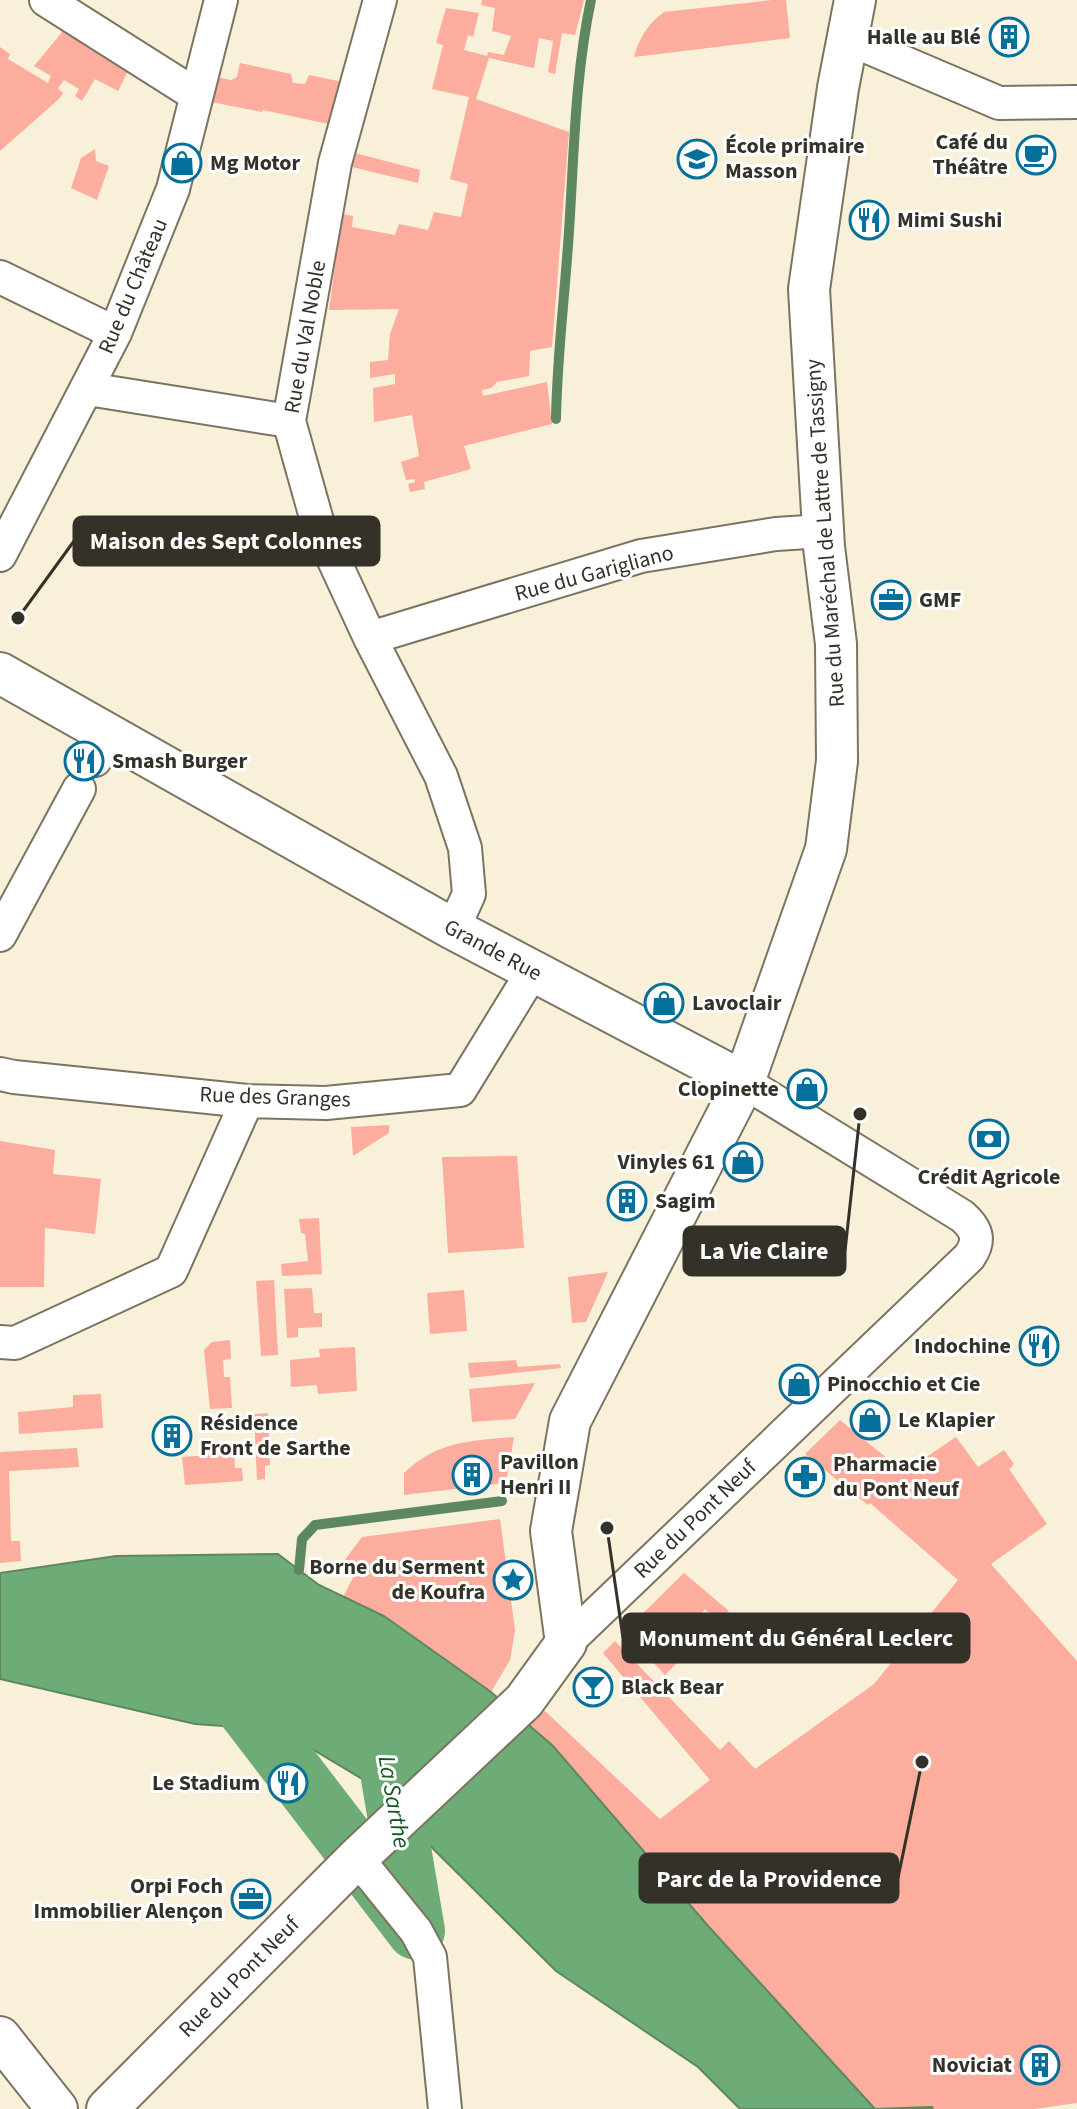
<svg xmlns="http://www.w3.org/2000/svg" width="1077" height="2109" viewBox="0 0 1077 2109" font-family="'Source Sans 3',sans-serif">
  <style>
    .green { fill: #fcad9d }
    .water { fill: #6dac76; stroke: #5c875f; stroke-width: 2 }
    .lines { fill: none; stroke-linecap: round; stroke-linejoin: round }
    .stream { stroke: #5c875f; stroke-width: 10 }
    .river { stroke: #6dac76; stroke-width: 58 }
    .minor-casing { stroke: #7b7460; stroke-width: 36 }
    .tertiary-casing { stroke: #7b7460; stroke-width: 44 }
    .minor { stroke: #fff; stroke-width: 32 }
    .tertiary { stroke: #fff; stroke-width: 40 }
    .labels { text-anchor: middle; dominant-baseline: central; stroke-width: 6; stroke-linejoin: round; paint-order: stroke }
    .poi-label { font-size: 22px; font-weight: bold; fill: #343128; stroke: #fff; text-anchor: start }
    .street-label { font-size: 22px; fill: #343128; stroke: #fff }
    .water-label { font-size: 24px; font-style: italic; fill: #125825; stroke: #fff }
    .leader { fill: none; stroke: #343128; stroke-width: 3 }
    .callout-dot { fill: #343128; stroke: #fff; stroke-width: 3 }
    .callout { fill: #343128; stroke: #343128; stroke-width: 3 }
    .callout-label { font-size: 24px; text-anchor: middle; font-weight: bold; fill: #fff }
  </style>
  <rect width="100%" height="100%" fill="#f9f0da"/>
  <!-- green -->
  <path class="green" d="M482 0H584L575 35 562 33 555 74 548 72 553 41 539 38 534 68 489 58 476 99 569 132 552 347 530 351 529 376 497 382 491 388 482 390 483 396 547 382 552 424 464 446 471 469 424 482 425 489 410 492 408 484 415 482V479L406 480 401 462 419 456 412 415 374 422 373 388 395 384V374L370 378V362L388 360 390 334 399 309 329 310 342 214 353 216 352 227 395 235 399 224 428 230 434 212 461 217 468 184 450 179 469 97 432 89 443 45 436 43 446 8 479 13 473 37 468 35 464 50 487 56 488 52 504 55 511 36 492 31 495 8 481 5Z
    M772 0H786L790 38 634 57C640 37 647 25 664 12Z
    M68 25 131 65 118 91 95 79 82 101 75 96 79 89 64 80 58 88 63 93 60 98 0 151V47L10 54 8 59 48 83 51 76 34 66Z
    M240 63 291 74 293 83 305 84 309 75 343 82 333 125 263 110 262 112 211 102 217 77 231 80 237 77Z
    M95 149 96 161 109 166 97 200 71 188 81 158Z
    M355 153 420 170 418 183 352 167Z
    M389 1125V1133L353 1156 351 1127Z
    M0 1141 55 1150 53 1174 101 1179 95 1234 45 1228 44 1287H0Z
    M517 1156 524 1248 448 1253 442 1157Z
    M319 1218 322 1274 282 1276 281 1264 308 1261 305 1234 301 1233 299 1219Z
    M608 1272 586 1322 572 1323 568 1277Z
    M274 1280 278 1355 261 1356 256 1281Z
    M312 1288 314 1313H322V1327L298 1328V1337L287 1338 284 1289Z
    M464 1290 467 1331 430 1334 427 1293Z
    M230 1340 231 1359 223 1360 224 1377H230L232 1408 210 1409 204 1350 212 1342Z
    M355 1347 357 1391 318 1394 317 1385 291 1387 290 1360 320 1357 319 1349Z
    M516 1360 518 1367 560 1364 561 1368 470 1378 468 1363Z
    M535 1383 515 1419 472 1422 469 1389Z
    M101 1394 103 1428 19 1434 18 1412 73 1407V1395Z
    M268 1413 270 1465 265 1466V1479L257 1480 254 1414Z
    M840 1420 904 1472 956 1437 978 1467 1004 1450 1014 1464 1009 1469 1047 1524 991 1564 1077 1661V2103L1034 2109H933L931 2107 875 2109 709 1927 553 1746 530 1724 545 1711 660 1819 710 1780 603 1653 615 1641 720 1750 729 1741 755 1769 874 1684 958 1580 870 1503 868 1505 805 1454Z
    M514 1437 506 1483 404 1495V1473C438 1441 469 1441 514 1437Z
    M77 1448 79 1467 9 1471 11 1541H20L21 1561 0 1563V1452Z
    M234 1453 235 1468H242L243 1481 185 1485 182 1457Z
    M500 1519 515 1630 510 1660 491 1692 384 1616 343 1597 358 1568 344 1561 362 1537Z
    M684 1573 729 1611 718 1622 705 1609 683 1639 691 1649 665 1675 624 1632Z"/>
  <!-- water -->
  <path class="water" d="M278 1554 319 1585 384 1616 491 1692 553 1746 709 1927 875 2109 932 2107 933 2109H740L698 2067 556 1971 364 1780 280 1730 195 1724 0 1679V1573L116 1556Z"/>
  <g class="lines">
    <!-- stream -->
    <path class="stream" d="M556 419C557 356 565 294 569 231 574 154 575 75 591 0
      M299 1570 302 1539 315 1525 502 1501"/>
    <!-- river -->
    <path class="river" d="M212 1665 416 1931 388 1766"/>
    <!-- minor casing -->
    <g class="minor-casing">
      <path id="minor" d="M46 0 196 95
        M380 0 335 163 289 421 319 528 370 638 441 776 465 848 469 894 453 929
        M849 39 999 103 1077 102
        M0 277 115 333
        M88 389 289 421
        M0 555 115 333 173 189 221 0
        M370 638 641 556 776 534 823 531
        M95 760 110 735
        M0 935 79 789
        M0 1074 14 1077 247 1101 326 1103 460 1090 533 971
        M0 1342 15 1343 171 1271 247 1101
        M566 1643 969 1257C981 1240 977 1229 962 1216L744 1082
        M357 1858 416 1931 430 1957 445 2109"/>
    </g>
    <!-- tertiary casing -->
    <g class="tertiary-casing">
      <path id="tertiary" d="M0 673 453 929 744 1082
        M0 2037 57 2109
        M107 2109 357 1858 524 1701 566 1643 551 1531 570 1421 744 1082 826 849 837 761 836 644 824 547 809 289 838 88 855 0"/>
    </g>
    <!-- minor -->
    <use href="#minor" class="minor"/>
    <!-- tertiary -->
    <use href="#tertiary" class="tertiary"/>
  </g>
  <!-- icons -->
  <defs>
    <g id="building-ring" transform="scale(2)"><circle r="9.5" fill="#fff" stroke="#06709c" stroke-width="1.5"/><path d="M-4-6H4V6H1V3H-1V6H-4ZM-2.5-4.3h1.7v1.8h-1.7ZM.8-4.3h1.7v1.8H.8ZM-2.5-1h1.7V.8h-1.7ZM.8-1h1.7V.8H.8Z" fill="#06709c"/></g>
    <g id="cafe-ring" transform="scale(2)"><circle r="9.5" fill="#fff" stroke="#06709c" stroke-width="1.5"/><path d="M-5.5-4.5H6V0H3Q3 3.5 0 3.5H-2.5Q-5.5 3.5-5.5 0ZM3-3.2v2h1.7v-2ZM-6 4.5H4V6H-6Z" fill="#06709c"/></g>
    <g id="school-ring" transform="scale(2)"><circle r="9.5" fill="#fff" stroke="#06709c" stroke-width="1.5"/><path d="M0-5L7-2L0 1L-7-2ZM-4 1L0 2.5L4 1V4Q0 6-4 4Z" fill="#06709c"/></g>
    <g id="shop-ring" transform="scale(2)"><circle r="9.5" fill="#fff" stroke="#06709c" stroke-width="1.5"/><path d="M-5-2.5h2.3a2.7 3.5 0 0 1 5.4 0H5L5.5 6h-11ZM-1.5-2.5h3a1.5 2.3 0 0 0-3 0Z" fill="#06709c"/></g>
    <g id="restaurant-ring" transform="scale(2)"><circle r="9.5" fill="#fff" stroke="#06709c" stroke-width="1.5"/><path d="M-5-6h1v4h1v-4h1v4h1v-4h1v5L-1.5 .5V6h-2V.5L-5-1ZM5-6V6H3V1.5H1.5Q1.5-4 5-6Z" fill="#06709c"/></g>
    <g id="office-ring" transform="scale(2)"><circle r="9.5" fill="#fff" stroke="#06709c" stroke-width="1.5"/><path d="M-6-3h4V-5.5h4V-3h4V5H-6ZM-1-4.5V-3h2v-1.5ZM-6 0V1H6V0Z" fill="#06709c"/></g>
    <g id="bank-ring" transform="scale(2)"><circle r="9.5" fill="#fff" stroke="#06709c" stroke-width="1.5"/><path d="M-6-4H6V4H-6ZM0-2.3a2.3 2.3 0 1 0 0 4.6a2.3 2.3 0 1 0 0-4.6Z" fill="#06709c"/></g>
    <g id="pharmacy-ring" transform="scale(2)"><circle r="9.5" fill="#fff" stroke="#06709c" stroke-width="1.5"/><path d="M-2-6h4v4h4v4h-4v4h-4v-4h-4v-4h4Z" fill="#06709c"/></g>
    <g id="sight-ring" transform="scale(2)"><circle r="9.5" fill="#fff" stroke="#06709c" stroke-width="1.5"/><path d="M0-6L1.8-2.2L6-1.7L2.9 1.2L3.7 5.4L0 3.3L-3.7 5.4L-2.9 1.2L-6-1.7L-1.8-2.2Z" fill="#06709c"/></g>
    <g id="bar-ring" transform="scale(2)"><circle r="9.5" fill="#fff" stroke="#06709c" stroke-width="1.5"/><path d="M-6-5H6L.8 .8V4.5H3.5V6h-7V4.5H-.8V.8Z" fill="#06709c"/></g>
  </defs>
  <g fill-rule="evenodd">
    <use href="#building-ring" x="1009" y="37"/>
    <use href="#cafe-ring" x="1036" y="155"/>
    <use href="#school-ring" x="697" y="159"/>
    <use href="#shop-ring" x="182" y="163"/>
    <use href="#restaurant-ring" x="869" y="220"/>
    <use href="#office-ring" x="891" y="600"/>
    <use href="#restaurant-ring" x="84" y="761"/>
    <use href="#shop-ring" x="664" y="1003"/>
    <use href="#shop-ring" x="807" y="1089"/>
    <use href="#bank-ring" x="989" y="1139"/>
    <use href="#shop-ring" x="743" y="1162"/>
    <use href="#building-ring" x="627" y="1201"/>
    <use href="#restaurant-ring" x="1039" y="1346"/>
    <use href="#shop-ring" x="799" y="1384"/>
    <use href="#shop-ring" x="870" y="1420"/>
    <use href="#building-ring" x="172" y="1436"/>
    <use href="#building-ring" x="472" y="1475"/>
    <use href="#pharmacy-ring" x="805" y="1477"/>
    <use href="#sight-ring" x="513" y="1580"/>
    <use href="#bar-ring" x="593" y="1687"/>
    <use href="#restaurant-ring" x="288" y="1783"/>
    <use href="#office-ring" x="251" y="1899"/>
    <use href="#building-ring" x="1040" y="2065"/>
  </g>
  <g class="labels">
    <!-- poi labels -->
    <g class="poi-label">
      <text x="981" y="37" text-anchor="end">Halle au Blé</text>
      <text x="1008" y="142" text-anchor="end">Café du<tspan x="1008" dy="25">Théâtre</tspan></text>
      <text x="725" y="146">École primaire<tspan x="725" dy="25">Masson</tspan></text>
      <text x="210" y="163">Mg Motor</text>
      <text x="897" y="220">Mimi Sushi</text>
      <text x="919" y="600">GMF</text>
      <text x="112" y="761">Smash Burger</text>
      <text x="692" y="1003">Lavoclair</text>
      <text x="779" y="1089" text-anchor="end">Clopinette</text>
      <text x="715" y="1162" text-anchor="end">Vinyles 61</text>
      <text x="989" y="1177" text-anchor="middle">Crédit Agricole</text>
      <text x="655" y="1201">Sagim</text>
      <text x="1011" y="1346" text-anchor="end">Indochine</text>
      <text x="827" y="1384">Pinocchio et Cie</text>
      <text x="898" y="1420">Le Klapier</text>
      <text x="200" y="1423">Résidence<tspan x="200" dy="25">Front de Sarthe</tspan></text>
      <text x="500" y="1462">Pavillon<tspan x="500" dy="25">Henri II</tspan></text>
      <text x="833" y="1464">Pharmacie<tspan x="833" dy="25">du Pont Neuf</tspan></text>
      <text x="485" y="1567" text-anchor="end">Borne du Serment<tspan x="485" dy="25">de Koufra</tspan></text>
      <text x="621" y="1687">Black Bear</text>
      <text x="260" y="1783" text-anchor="end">Le Stadium</text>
      <text x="223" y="1886" text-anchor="end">Orpi Foch<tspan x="223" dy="25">Immobilier Alençon</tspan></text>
      <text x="1012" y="2065" text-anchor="end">Noviciat</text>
    </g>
    <!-- street labels -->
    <g class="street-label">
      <text transform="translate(133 286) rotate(-67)">Rue du Château</text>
      <text transform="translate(305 337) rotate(-80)">Rue du Val Noble</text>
      <text transform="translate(825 533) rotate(-94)">Rue du Maréchal de Lattre de Tassigny</text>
      <text transform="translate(594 573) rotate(-15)">Rue du Garigliano</text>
      <text transform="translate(493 950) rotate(28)">Grande Rue</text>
      <text transform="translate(275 1097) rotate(2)">Rue des Granges</text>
      <text transform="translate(695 1519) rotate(-44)">Rue du Pont Neuf</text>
      <text transform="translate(239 1977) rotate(-45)">Rue du Pont Neuf</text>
    </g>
    <!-- water labels -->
    <g class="water-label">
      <text transform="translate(394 1802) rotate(80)">La Sarthe</text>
    </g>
  </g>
  <!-- callouts -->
  <path class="leader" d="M18 618L74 541M860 1114L845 1251M607 1528L623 1638M922 1762L898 1878"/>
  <g class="callout-dot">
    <circle cx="18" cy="618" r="8"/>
    <circle cx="860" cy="1114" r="8"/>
    <circle cx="607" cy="1528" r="8"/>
    <circle cx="922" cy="1762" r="8"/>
  </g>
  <g class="callout">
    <rect x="74" y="517" width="305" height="48" rx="8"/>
    <rect x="684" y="1227" width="161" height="48" rx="8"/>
    <rect x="623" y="1614" width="346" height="48" rx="8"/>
    <rect x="640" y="1854" width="258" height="48" rx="8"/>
  </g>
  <g class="callout-label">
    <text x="226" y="549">Maison des Sept Colonnes</text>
    <text x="764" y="1259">La Vie Claire</text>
    <text x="796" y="1646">Monument du Général Leclerc</text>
    <text x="769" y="1887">Parc de la Providence</text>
  </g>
</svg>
